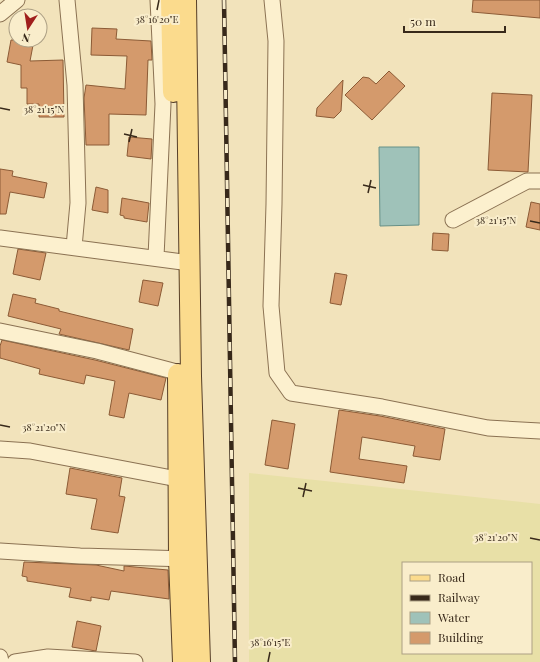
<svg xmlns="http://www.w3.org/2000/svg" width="540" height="662" viewBox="0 0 540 662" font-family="'Playfair Display',serif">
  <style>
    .farmland { fill: #e8e0a7; fill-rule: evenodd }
    .water { fill: #9fc2b9; stroke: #669087 }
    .building { fill: #d49a6c; stroke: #8c5b36 }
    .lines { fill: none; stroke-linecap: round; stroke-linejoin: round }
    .minor-casing { stroke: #8b7253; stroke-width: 17 }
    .major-casing { stroke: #573f28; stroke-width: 22 }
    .minor { stroke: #fcf0ce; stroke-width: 15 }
    .major { stroke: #fbdb8d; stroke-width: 20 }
    .rail-casing { stroke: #38291a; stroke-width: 4.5 }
    .rail { stroke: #f9edcb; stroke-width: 3; stroke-dasharray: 9; stroke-linecap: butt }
    .ticks { fill: none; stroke: #38291a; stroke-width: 1.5 }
    .ticks-label { font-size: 10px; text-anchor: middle; fill: #38291a; stroke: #f9edcb; stroke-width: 4; stroke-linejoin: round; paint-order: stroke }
  </style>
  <rect width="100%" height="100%" fill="#f2e3bb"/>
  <!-- farmland -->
  <path class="farmland" d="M249 473 540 504V662H249ZM403 563H531V653H403Z"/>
  <!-- water -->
  <path class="water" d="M379 147H419V225L380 226Z"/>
  <!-- building -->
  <path class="building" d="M473 0H540V18L472 12Z
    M92 28 117 29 116 39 151 41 152 60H148L146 115 109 114V145H86L84 98 86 85 125 89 127 56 91 55Z
    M11 40H34L30 61 63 60 64 117H39V104H27V88H21V65L7 62Z
    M389 71 405 86 372 120 345 95 363 77 369 78 376 84Z
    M343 80 341 111 334 118 316 116 317 108Z
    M492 93 532 95 528 172 488 170Z
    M129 137 152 139 151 159 127 156Z
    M0 169 13 171 12 176 47 183 44 198 10 192 6 214H0Z
    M96 187 108 190V213L92 210Z
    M122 198 149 203 147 222 124 218V216L120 215Z
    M531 202 540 204V230L526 227Z
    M433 233 449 234 448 251 432 250Z
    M18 249 46 253 40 280 13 274Z
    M335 273 347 275 341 305 330 303Z
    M143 280 163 283 158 306 139 302Z
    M13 294 36 299 35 303 59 309V311L133 329 129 350 59 334 61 329 8 316Z
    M2 340 95 360 166 378 161 400 129 393 124 418 109 415 115 381 86 375 84 384 39 374 40 369 0 358V346Z
    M339 410 380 416 445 429 440 460 413 456 415 446 362 437 359 459 407 466 404 483 330 472Z
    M272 420 295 424 288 469 265 465Z
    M70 468 122 478 119 496 125 497 118 533 91 529 97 499 66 494Z
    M24 562 96 565 124 571V566L168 570 169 599 111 591 109 600 91 597V601L69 597 71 588 27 581V577L22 576Z
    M77 621 101 626 96 651 72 647Z"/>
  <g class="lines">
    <!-- minor casing -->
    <g class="minor-casing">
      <path id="minor" d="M67 0 75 85 78 203 74 247
        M272 0 276 41 274 204 271 306 277 373 291 393 382 407 488 428 540 431
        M0 14 17 0
        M453 220 527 181H540
        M0 238 190 263
        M156 257 163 104 158 0
        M0 331 97 351 188 375
        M0 449 30 451 188 481
        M0 551 80 556 189 559
        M0 657 1 662
        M15 662 48 657 135 662"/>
    </g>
    <!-- major casing -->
    <g class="major-casing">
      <path id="major" d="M171 0 173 92
        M186 0 191 376 200 662
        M178 374 179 559 183 662"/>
    </g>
    <!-- minor -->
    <use href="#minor" class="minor"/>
    <!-- major -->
    <use href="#major" class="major"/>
    <!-- rail casing -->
    <g class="rail-casing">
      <path id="rail" d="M224 0 235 662"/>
    </g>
    <!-- rail -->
    <use href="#rail" class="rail"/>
  </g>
  <!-- ticks -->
  <path class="ticks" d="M157 10 159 0M0 108 10 110M124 134 137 137M129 142 132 129M363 185 376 188M368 193 371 180M530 221 540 223M0 425 10 427M298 488 312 491M303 497 306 483M530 538 540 540M268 662 270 652"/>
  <g class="ticks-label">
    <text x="157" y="23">38°16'20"E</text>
    <text x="44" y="113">38°21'15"N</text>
    <text x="496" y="224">38°21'15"N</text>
    <text x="44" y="431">38°21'20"N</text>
    <text x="496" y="541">38°21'20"N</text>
    <text x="270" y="646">38°16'15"E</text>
  </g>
  <!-- legend -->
  <rect x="402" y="562" width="130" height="92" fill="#f9edcb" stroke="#ac9f84"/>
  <rect x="410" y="575" width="20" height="6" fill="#fbdb8d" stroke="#ac9f84"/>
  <text x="438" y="582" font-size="12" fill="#38291a">Road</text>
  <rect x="410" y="595" width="20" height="6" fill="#38291a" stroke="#ac9f84"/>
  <text x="438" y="602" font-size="12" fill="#38291a">Railway</text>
  <rect x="410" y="612" width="20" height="12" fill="#9fc2b9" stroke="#ac9f84"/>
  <text x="438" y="622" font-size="12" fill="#38291a">Water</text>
  <rect x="410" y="632" width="20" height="12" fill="#d49a6c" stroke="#ac9f84"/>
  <text x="438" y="642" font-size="12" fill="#38291a">Building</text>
  <!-- north arrow -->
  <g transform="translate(28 28) rotate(192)"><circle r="19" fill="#f9edcb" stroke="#ac9f84"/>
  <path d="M0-3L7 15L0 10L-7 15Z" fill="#a01f1d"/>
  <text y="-6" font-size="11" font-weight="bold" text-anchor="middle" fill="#38291a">N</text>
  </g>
  <!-- scale -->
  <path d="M404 26v6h101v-6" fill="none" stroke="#38291a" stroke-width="2"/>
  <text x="410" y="26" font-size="12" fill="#38291a" stroke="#f9edcb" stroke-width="3" paint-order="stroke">50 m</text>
</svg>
